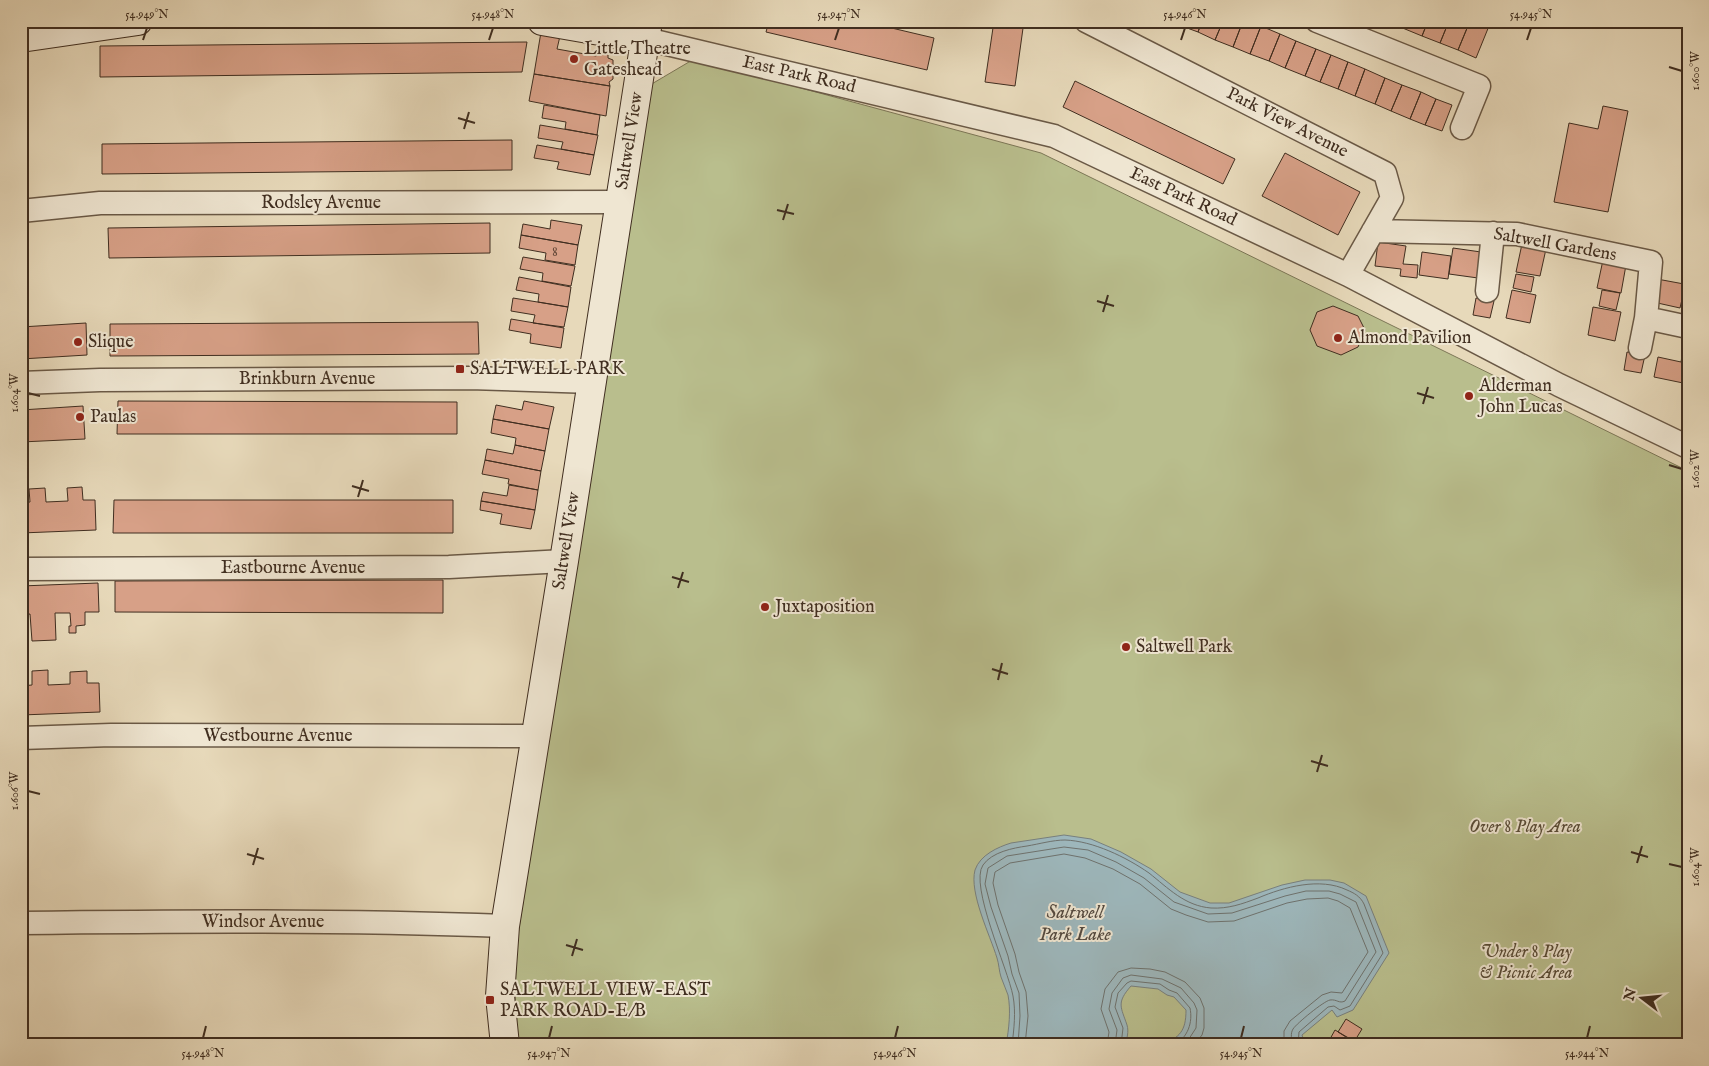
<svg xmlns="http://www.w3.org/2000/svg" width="1709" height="1066" viewBox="0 0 1709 1066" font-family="'IM FELL English',serif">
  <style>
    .green { fill: #b9be8d; stroke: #7c7656 }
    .water { fill: #9db7bc; stroke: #78807e }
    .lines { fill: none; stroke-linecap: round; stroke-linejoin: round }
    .shore { stroke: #6e726e; stroke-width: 1 }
    .building { fill: #d7a087; stroke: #402e20 }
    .street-casing { stroke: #6a5946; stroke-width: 25 }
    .secondary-casing { stroke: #402e20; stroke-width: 30 }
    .street { stroke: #efe6d2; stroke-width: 22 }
    .secondary { stroke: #efe6d2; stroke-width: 28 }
    .ticks { fill: none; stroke: #402e20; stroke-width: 2 }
    .poi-dot { fill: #8f2418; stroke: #efe6d2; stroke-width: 2 }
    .labels { text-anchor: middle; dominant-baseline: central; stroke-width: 4; stroke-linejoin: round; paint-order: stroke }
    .number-label { font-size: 15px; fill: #664a3a }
    .poi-label { font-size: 18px; fill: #402e20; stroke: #efe6d2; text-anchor: start }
    .street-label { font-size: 18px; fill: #402e20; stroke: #efe6d2 }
    .park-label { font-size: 18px; font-style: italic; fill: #584b36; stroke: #efe6d2 }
    .water-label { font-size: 19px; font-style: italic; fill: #53493f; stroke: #efe6d2 }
    .neatline { fill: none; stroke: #402e20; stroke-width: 2 }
    .ticks-label { font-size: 12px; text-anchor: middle; fill: #402e20 }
  </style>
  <rect width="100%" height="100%" fill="#e7d9ba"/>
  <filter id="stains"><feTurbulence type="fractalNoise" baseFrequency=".004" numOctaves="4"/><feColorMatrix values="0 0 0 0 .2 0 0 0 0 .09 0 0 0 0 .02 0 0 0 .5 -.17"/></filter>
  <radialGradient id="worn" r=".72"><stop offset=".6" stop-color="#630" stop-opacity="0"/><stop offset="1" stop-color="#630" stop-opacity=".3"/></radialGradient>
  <!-- green -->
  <path class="green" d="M694 59 1041 153 1688 471V1045H519L515 1024 516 947 619 294 650 85Z"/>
  <!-- water -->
  <path class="water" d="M1064 835 1091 839 1121 852 1151 869 1180 892 1210 903H1229L1282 885 1305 880H1330L1344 883 1366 896 1389 953 1353 1010 1337 1017 1332 1010 1302 1035 1304 1042 1301 1045H1162C1180 1037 1186 1031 1186 1010L1174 997 1167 995 1158 989 1131 986C1116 1003 1121 1007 1127 1025 1129 1032 1127 1038 1125 1045H1006C1009 1029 1011 1010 1008 995 1006 989 1003 983 1001 977 999 971 999 964 997 958 990 935 969 893 975 870 980 855 998 847 1011 843Z"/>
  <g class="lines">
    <!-- shore -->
    <path class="shore" d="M1012 1045C1014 1029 1016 1012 1013 996 1008 969 969 885 983 865 992 852 1013 848 1027 846 1039 844 1053 840 1065 840 1093 841 1126 857 1149 873 1168 888 1185 906 1211 908 1228 909 1242 904 1258 898 1284 887 1320 877 1347 890 1354 893 1360 896 1364 904L1383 953 1350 1006 1340 1010 1334 1006 1328 1007 1299 1032 1298 1045
      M1018 1045 1020 1016 1019 993 1012 974 1008 956 991 907 985 884 988 868 1007 856 1064 847 1088 850 1116 862 1144 878 1174 902 1208 914 1232 913 1285 896 1306 891H1329L1340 894 1356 902 1376 952 1345 1001C1339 1004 1337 999 1330 1000 1324 1001 1297 1023 1293 1029 1290 1034 1292 1039 1292 1045
      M1025 1045 1028 1016 1026 992 1019 972 1015 954 998 905 993 883 995 872 1010 863 1064 854 1085 858 1113 869 1140 884 1171 909 1186 915 1208 922 1234 921 1287 903 1307 899 1328 898 1338 901 1350 908 1368 952 1342 993 1331 992 1322 995 1290 1021 1284 1031V1045
      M1107 1045 1109 1032 1101 1009 1105 989 1118 972 1131 968 1150 969 1165 972 1185 982 1200 998 1204 1008V1028L1202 1035 1194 1045
      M1115 1045 1117 1030 1109 1009 1112 993 1123 978 1131 975 1162 979 1181 988 1194 1003 1197 1010 1196 1028 1185 1045
      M1121 1045 1123 1028 1115 1007 1118 993 1127 983 1131 981 1160 984 1169 990 1177 993 1190 1008C1193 1022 1188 1038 1174 1045"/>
  </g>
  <!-- building -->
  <path class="building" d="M769 21H862L934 38 927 70 766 32Z
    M994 21H1024L1015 86 985 82Z
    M1181 21H1202L1198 32 1179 25Z
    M1202 21H1223L1215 40 1198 32Z
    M1223 21H1243L1233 47 1215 40Z
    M1243 21H1249L1261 26 1250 54 1233 47Z
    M1387 21H1408L1405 29Z
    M1408 21H1428L1422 36 1405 29Z
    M1428 21H1449L1440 43 1422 36Z
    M1449 21H1470L1458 50 1440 43Z
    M1470 21H1478L1489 26 1476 58 1458 50Z
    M1261 26 1280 34 1269 61 1250 54Z
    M541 32 560 36 557 49 596 56 601 52 605 53 608 55V58L613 60V79L609 82 610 86 534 74Z
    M1280 34 1296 41 1285 68 1269 61Z
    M1296 41 1316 49 1305 76 1285 68Z
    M527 42 522 72 100 77V46Z
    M1316 49 1331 55 1320 82 1305 76Z
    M1331 55 1348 62 1338 89 1320 82Z
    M1348 62 1365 69 1355 96 1338 89Z
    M1365 69 1385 78 1375 104 1355 96Z
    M534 74 610 86 606 116 529 101Z
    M1385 78 1402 85 1391 111 1375 104Z
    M1075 81 1235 159 1223 184 1063 107Z
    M1402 85 1421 92 1410 119 1391 111Z
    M1421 92 1436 99 1425 125 1410 119Z
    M1436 99 1452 105 1442 131 1425 125Z
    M544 105 600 115 597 135 565 129 566 122 542 118Z
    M1603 106 1628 111 1608 212 1554 202 1569 123 1598 129Z
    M540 125 598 135 594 155 561 149 563 142 538 138Z
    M512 140V170L102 174V144Z
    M537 145 594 155 590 175 557 169 559 162 534 158Z
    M1285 153 1360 192 1338 235 1262 196Z
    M551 220 582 225 578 245 521 235 523 224 550 229Z
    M490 223V253L109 258 108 228Z
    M521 235 578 245 575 265 545 260 546 253 519 248Z
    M1378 242 1406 246 1403 264 1418 265 1417 278 1400 276 1401 269 1375 266Z
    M1522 244 1546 249 1540 276 1516 272Z
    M1453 248 1481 252 1478 278 1449 274Z
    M1422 252 1451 256 1448 279 1419 275Z
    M523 257 575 266 571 286 542 281 543 273 520 269Z
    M1603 260 1626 265 1621 293 1597 288Z
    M1516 274 1534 277 1531 292 1513 288Z
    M519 277 571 287 568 307 538 302 539 294 516 290Z
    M1685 277H1688V296L1683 295 1680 308 1653 302 1657 279 1684 284Z
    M1512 290 1536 295 1530 323 1506 318Z
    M1602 290 1620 293 1616 310 1599 306Z
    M513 298 568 307 564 327 533 323 535 315 511 311Z
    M1476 298 1494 301 1490 318 1473 315Z
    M1333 306 1358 316 1365 330 1358 347 1341 355 1317 346 1310 330 1317 312Z
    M1593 307 1621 312 1615 341 1588 335Z
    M511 319 564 328 561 348 530 343 531 334 509 330Z
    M478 322 479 354 110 356V324Z
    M86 323 87 355 21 359V327Z
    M1684 345 1688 346V384L1654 377 1658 357 1681 362Z
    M1627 352 1645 355 1641 373 1624 370Z
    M118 401 457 402V434H117Z
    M524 401 554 407 549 429 493 419 496 405 522 410Z
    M83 406 85 439 21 442V410Z
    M493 419 549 429 545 451 515 445 516 438 491 433Z
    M515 445 545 451 541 471 485 460 487 449 513 454Z
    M485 460 541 471 538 490 508 484 509 479 482 474Z
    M509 485 538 490 535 510 481 501 483 492 507 496Z
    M82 487 83 500H95L96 530 21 533V503L30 502 29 489 45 488 46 502 68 501 67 488Z
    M114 500H453V533H113Z
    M481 501 535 510 531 529 500 524 502 514 480 510Z
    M443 580V613L115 612V581Z
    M98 583 99 612H85V625L76 626V633H69V626H71L70 613H55L56 640 32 641 30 614 21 615V586Z
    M48 670V685L70 684V672L87 671V683H99L100 712 21 715V686L32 685V671Z
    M1346 1019 1362 1029 1354 1042 1338 1032Z
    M1335 1030 1352 1040 1349 1045H1339L1330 1039Z"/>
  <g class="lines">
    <!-- street casing -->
    <g class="street-casing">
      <path id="street" d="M1086 21 1385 173 1392 198 1348 275
        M1317 21 1479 86 1462 128
        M646 39 1054 136 1348 275 1559 385 1688 447
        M21 211 100 203 621 202
        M1373 231 1517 234 1651 262 1646 318 1640 348
        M1487 291 1493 233
        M1646 318 1688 327
        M21 383 100 380 470 378 592 382
        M21 569 449 567 564 561
        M21 738 111 735 535 736
        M21 923C182 921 344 920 505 926"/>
    </g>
    <!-- secondary casing -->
    <g class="secondary-casing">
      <path id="secondary" d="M542 21 646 39
        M21 38 138 21
        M505 1045 500 996 505 926 564 561 648 21"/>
    </g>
    <!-- street -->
    <use href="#street" class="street"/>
    <!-- secondary -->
    <use href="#secondary" class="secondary"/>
  </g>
  <!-- ticks -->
  <path class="ticks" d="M143 40 147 28M489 40 493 28M835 40 839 28M1181 40 1185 28M1527 40 1531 28M1669 67 1682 71M458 118 475 123M464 129 469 112M777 210 794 214M783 220 788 204M1097 301 1114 306M1103 312 1108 295M28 393 40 396M1417 393 1434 398M1423 404 1428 387M1669 465 1682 469M352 486 369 491M358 497 363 480M672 577 689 582M678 588 683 572M992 669 1008 674M998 680 1002 663M1311 761 1328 766M1317 772 1322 755M28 791 40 794M1631 852 1648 857M247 854 264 859M1637 863 1642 846M1669 864 1682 867M253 865 258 848M566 945 583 950M572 956 577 939M203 1038 206 1026M549 1038 552 1026M895 1038 898 1026M1241 1038 1244 1026M1587 1038 1590 1026"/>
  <!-- markers -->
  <g class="poi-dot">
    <circle cx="574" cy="59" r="5"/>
    <circle cx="1338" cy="338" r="5"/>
    <circle cx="78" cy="342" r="5"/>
    <rect x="455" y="364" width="10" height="10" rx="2.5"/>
    <circle cx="1469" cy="396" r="5"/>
    <circle cx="80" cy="417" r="5"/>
    <circle cx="765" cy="607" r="5"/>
    <circle cx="1126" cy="647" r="5"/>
    <rect x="485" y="995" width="10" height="10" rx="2.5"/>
  </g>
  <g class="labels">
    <!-- number labels -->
    <g class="number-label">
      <text x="555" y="251">8</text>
    </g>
    <!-- poi labels -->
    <g class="poi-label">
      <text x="584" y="49">Little Theatre<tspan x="584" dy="21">Gateshead</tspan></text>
      <text x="1348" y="338">Almond Pavilion</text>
      <text x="88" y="342">Slique</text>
      <text x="470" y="369">SALTWELL PARK</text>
      <text x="1479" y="386">Alderman<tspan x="1479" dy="21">John Lucas</tspan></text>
      <text x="90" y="417">Paulas</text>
      <text x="775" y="607">Juxtaposition</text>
      <text x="1136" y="647">Saltwell Park</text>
      <text x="500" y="990">SALTWELL VIEW-EAST<tspan x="500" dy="21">PARK ROAD-E/B</tspan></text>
    </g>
    <!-- street labels -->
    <g class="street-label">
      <text transform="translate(799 75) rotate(13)">East Park Road</text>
      <text transform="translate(1287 123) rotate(27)">Park View Avenue</text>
      <text transform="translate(630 141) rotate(-81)">Saltwell View</text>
      <text transform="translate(1183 197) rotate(25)">East Park Road</text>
      <text x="321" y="203">Rodsley Avenue</text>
      <text transform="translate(1555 245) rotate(10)">Saltwell Gardens</text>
      <text x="307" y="379">Brinkburn Avenue</text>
      <text transform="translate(567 541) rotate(-81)">Saltwell View</text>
      <text x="293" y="568">Eastbourne Avenue</text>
      <text x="278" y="736">Westbourne Avenue</text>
      <text x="263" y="922">Windsor Avenue</text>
    </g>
    <!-- park labels -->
    <g class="park-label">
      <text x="1525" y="827">Over 8 Play Area</text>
      <text x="1526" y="952">Under 8 Play<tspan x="1526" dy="21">&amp; Picnic Area</tspan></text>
    </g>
    <!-- water labels -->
    <g class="water-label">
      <text x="1075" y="913">Saltwell<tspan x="1075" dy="22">Park Lake</tspan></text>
    </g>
  </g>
  <!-- margin -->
  <rect width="1709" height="1066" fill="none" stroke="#e7d9ba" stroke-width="55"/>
  <!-- north arrow -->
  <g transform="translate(1642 998) rotate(286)" stroke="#efe6d2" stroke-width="4" paint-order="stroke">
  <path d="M0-4L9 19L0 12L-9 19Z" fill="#402e20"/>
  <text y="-8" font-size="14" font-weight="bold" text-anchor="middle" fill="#402e20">N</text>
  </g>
  <rect x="28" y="28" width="1654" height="1010" class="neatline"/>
  <g class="ticks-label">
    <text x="147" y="18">54.949°N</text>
    <text x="493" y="18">54.948°N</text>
    <text x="839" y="18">54.947°N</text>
    <text x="1185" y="18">54.946°N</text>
    <text x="1531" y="18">54.945°N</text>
    <text transform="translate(1695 71) rotate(-90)" y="4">1.600°W</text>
    <text transform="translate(14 393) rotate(-90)" y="4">1.604°W</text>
    <text transform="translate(1695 469) rotate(-90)" y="4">1.602°W</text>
    <text transform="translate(14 791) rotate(-90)" y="4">1.606°W</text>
    <text transform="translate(1695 867) rotate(-90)" y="4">1.604°W</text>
    <text x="203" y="1057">54.948°N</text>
    <text x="549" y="1057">54.947°N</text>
    <text x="895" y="1057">54.946°N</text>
    <text x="1241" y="1057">54.945°N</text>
    <text x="1587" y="1057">54.944°N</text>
  </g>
  <rect width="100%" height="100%" filter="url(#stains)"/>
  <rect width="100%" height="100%" fill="url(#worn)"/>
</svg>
